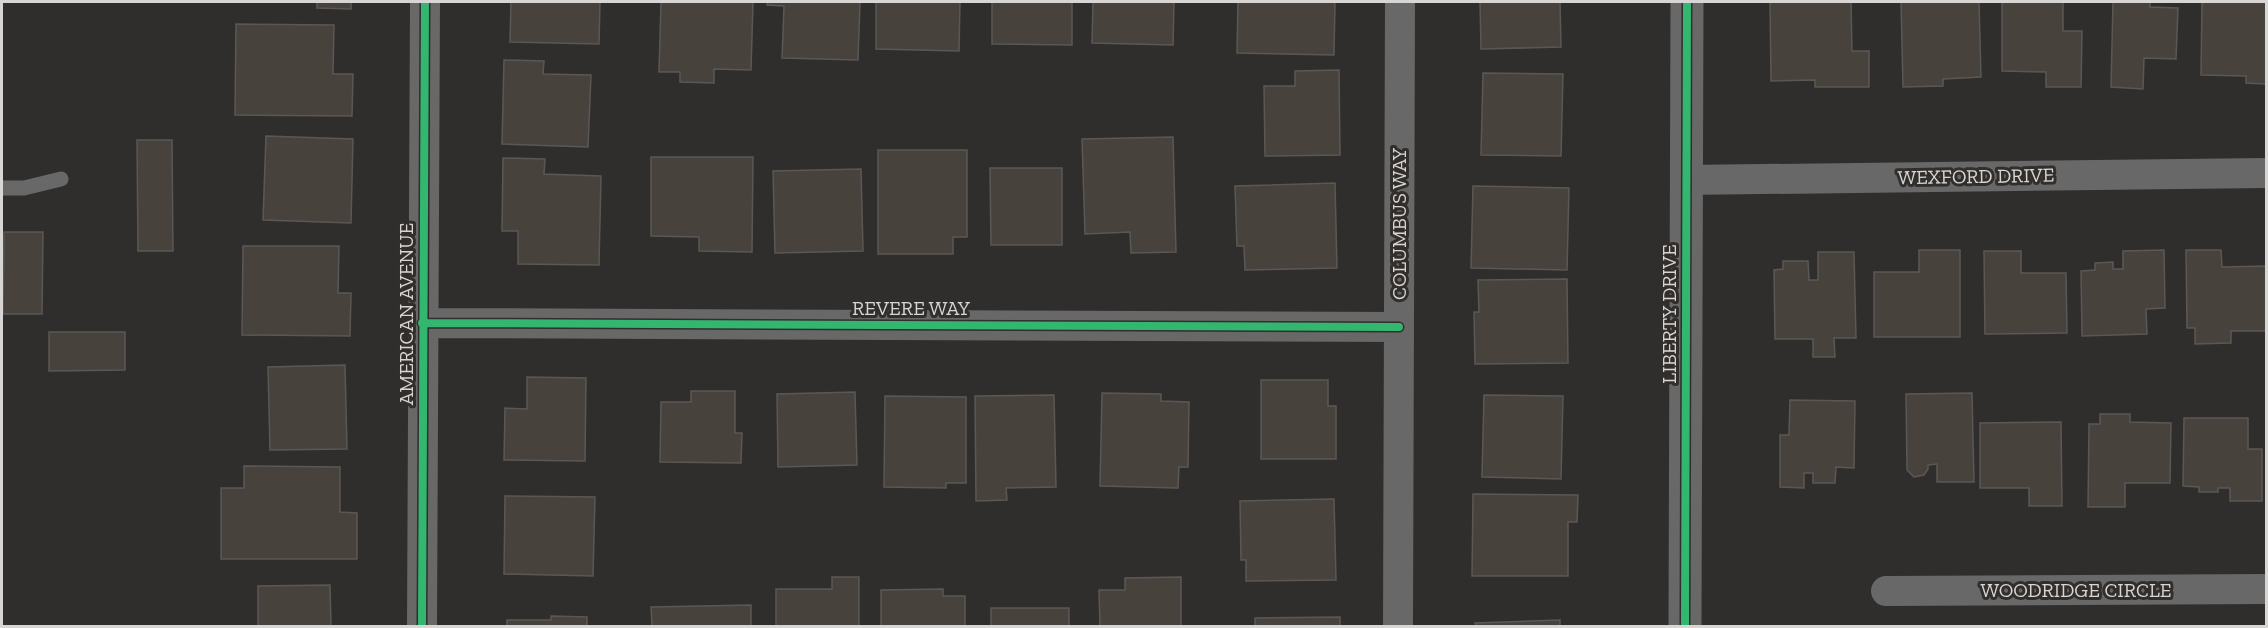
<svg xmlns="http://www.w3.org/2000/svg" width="2268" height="628" viewBox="0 0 2268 628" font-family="'Zilla Slab',serif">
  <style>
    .building { fill: #48423d; stroke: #5a5857; stroke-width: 1.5 }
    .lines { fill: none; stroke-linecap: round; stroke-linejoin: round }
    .service { stroke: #686868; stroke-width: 15 }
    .minor { stroke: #686868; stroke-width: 30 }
    .tertiary { stroke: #686868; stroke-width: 33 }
    .cycleway-casing { stroke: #312e2c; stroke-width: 11 }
    .cycleway { stroke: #33b770; stroke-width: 8 }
    .labels { text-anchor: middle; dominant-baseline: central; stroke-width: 6; stroke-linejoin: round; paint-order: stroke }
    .street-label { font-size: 20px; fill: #d7d6d4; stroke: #312e2c }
  </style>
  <rect width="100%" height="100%" fill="#302e2d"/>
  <!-- building -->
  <path class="building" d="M317 2H351V9L317 8Z
    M511 2H600L599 44 510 42Z
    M661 2H753L751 70 714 69V83L680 82V72H659Z
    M768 2H860L858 60 782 58 784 6 767 5Z
    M876 2H960L959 51 876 49Z
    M992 2H1072V45L992 44Z
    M1093 2H1174L1173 45 1092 43Z
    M1238 2H1335L1334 55 1237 53Z
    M1480 2H1560L1561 47 1481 49Z
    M1770 2H1851L1852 51H1869V87H1815V80L1771 81Z
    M1901 2H1979L1981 77 1943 79V86L1903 87Z
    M2002 2H2063V31H2082L2081 87H2046V72L2002 71Z
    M2113 2H2150V7L2178 8 2176 59 2144 58 2143 89 2111 87Z
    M2202 2H2266V84L2246 83V76L2201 75Z
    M236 24 334 25 333 74H353L352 116 235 115Z
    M504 60 544 61 543 74 591 75 588 147 502 144Z
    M1339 70 1340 155 1265 156 1264 86H1295V71Z
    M1483 73 1563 74 1561 156 1481 155Z
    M266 136 353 139 351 223 263 220Z
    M1173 137 1176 252 1131 253 1130 232 1085 234 1082 139Z
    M137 140H172L173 251H138Z
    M878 150H967V237H953V254H878Z
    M651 157H753L752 252 699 251V237L651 236Z
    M503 158 545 159 544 174 601 176 599 265 518 264V231H502Z
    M990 168H1062V245H991Z
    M861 169 863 251 775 253 773 171Z
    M1335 183 1337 268 1245 270 1244 246H1237L1235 186Z
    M1473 186 1569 188 1567 270 1471 268Z
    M4 232H43L42 314H3Z
    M243 246H339L338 293H351L350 336 242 335Z
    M1919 250H1960V337H1874V272H1919Z
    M2164 250 2165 308 2146 309 2147 334 2082 336 2081 271 2095 270V263L2113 262V269H2123V251Z
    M2186 250H2221L2222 267 2266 266V331H2231V343L2195 344V328H2187Z
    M1984 251H2021V273H2066L2067 333 1985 334Z
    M1818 252H1854L1856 338H1834L1835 357H1813V339H1775L1774 270 1783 269V261H1808L1809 280H1818Z
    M1567 279 1568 363 1475 364 1474 312H1479L1478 280Z
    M49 332H125V370L49 371Z
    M345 365 347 449 270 450 268 367Z
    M527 377 586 378 585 461 504 460 505 408 527 409Z
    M1261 380H1328V406H1336V459H1261Z
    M691 391H735V433H742L741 463 660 462 661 402H691Z
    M855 392 857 465 778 467 777 394Z
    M1102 393 1161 394V401L1189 402 1188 467H1179L1178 488 1100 486Z
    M1972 393 1974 482H1937V464L1928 465V469L1924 475 1914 477 1907 470 1906 394Z
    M1054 395 1056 487 1006 488 1007 500 976 501 975 396Z
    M1484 395 1563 396 1561 479 1482 477Z
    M885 396 966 397V483H946V488L884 487Z
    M1790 400 1855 401 1854 468 1836 467 1835 483H1813V473H1804V488L1780 487V435H1789Z
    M2100 414H2130V422L2171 423 2170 483H2125V507H2088L2089 424H2100Z
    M2184 418H2248V449H2262V501H2230V488H2218V492H2199V487L2183 486Z
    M2061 422 2062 506H2029V488H1980V423Z
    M244 466 340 467V512L357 513V559H221V488H244Z
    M1473 494 1578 495 1577 522H1568V576H1472Z
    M505 496 595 497 593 576 504 574Z
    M1334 499 1336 580 1246 581V560H1241L1240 501Z
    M832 577H859V626H776V589H832Z
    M1181 577V626H1100L1099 590H1125V578Z
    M330 585 331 626H258V586Z
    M943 589V596H965V626H881V590Z
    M751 605V626H652L651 607Z
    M991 608H1069V626H991Z
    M551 616 587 617V626H507V620H551Z
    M1340 617V626H1255V618Z
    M1560 620V626H1476L1475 623Z"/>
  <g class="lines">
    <!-- service -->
    <path class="service" d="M2 188H24L61 179"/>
    <!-- minor -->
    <path class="minor" d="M1685 180 2266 173
      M422 323 1399 327
      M1886 591 2266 589
      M422 626 425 2
      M1398 626 1400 2"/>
    <!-- tertiary -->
    <path class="tertiary" d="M1685 626 1687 2"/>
    <!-- cycleway casing -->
    <g class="cycleway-casing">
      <path id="cycleway" d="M422 323 1399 327
        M422 626 425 2
        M1685 626 1687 2"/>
    </g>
    <!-- cycleway -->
    <use href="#cycleway" class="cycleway"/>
  </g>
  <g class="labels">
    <!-- street labels -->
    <g class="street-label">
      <text transform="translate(1976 176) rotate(-1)">WEXFORD DRIVE</text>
      <text transform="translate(1399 224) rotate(-90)">COLUMBUS WAY</text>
      <text x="911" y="308">REVERE WAY</text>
      <text transform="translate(406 314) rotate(-90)">AMERICAN AVENUE</text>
      <text transform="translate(1669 314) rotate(-90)">LIBERTY DRIVE</text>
      <text x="2076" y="590">WOODRIDGE CIRCLE</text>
    </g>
  </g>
  <!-- border -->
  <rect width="2268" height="628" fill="none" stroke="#d7d6d4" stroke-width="6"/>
</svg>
